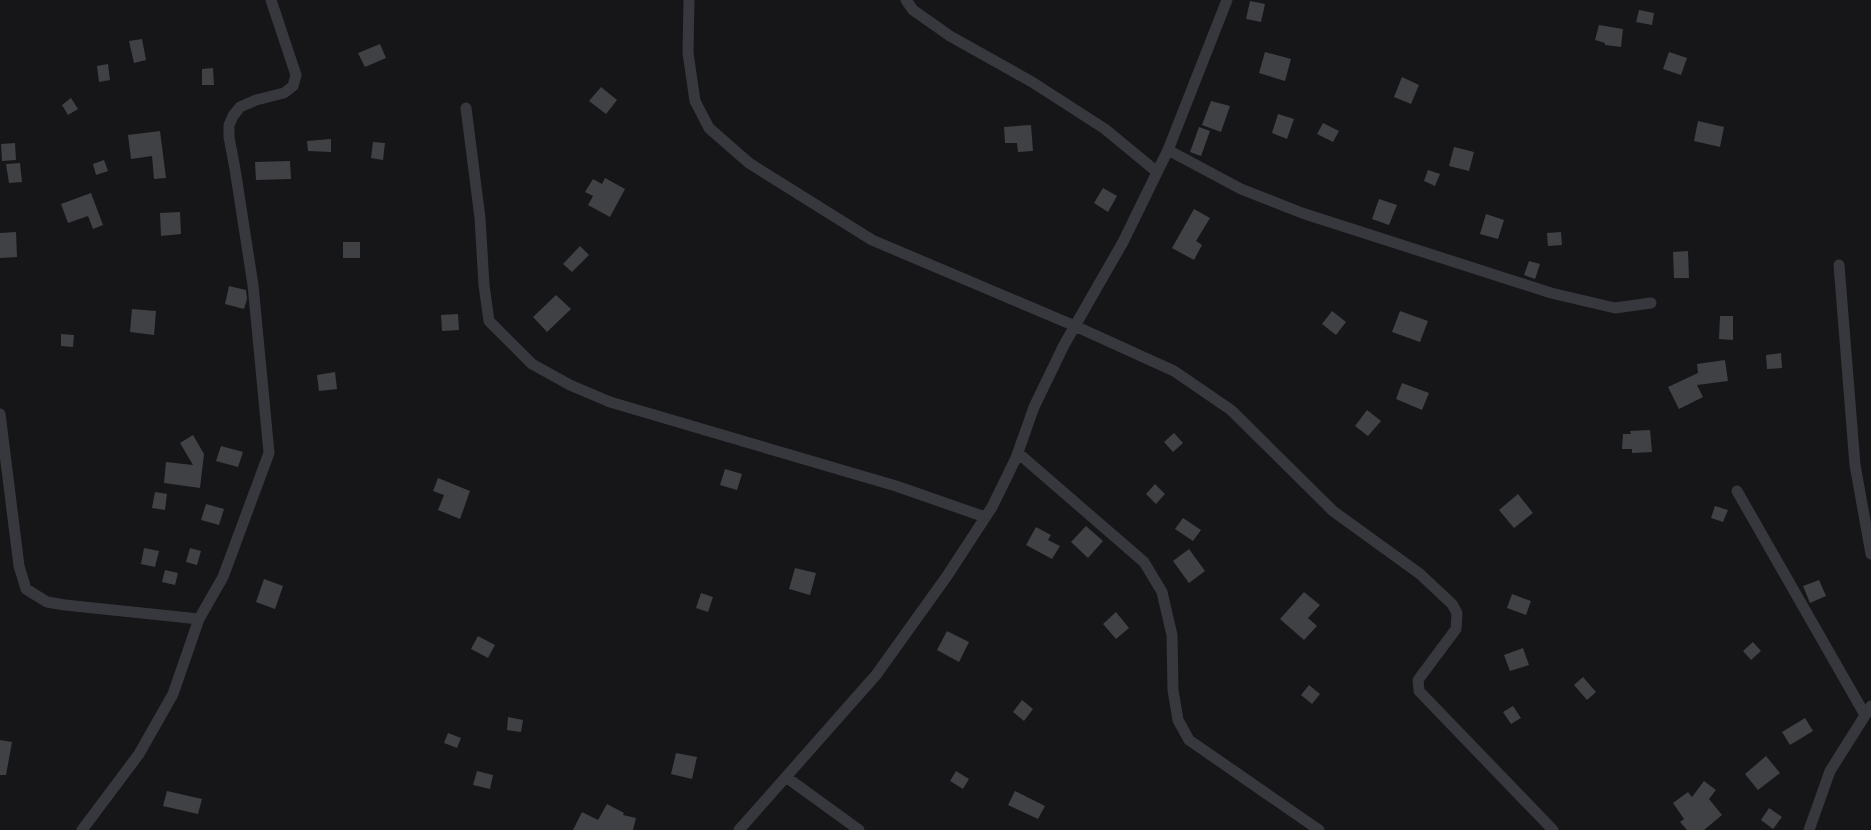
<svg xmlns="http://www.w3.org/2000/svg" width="1871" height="830" viewBox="0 0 1871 830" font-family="'Fira Sans',sans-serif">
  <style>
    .building { fill: #404145 }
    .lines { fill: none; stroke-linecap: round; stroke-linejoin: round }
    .minor { stroke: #37383d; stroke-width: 11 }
  </style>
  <rect width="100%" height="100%" fill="#161618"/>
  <!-- building -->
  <path class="building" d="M1250 1 1265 4 1261 22 1246 19Z
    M1639 10 1654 13 1652 25 1636 22Z
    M1599 25 1623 29 1621 47 1605 45V43L1595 40Z
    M142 39 146 60 134 63 129 41Z
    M380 44 386 58 365 67 358 53Z
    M1265 52 1291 59 1285 81 1259 73Z
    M1669 52 1687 58 1681 75 1663 69Z
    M108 64 110 80 99 82 97 66Z
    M213 68 214 85H202V69Z
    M1402 77 1419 85 1411 104 1394 97Z
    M601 87 617 100 606 114 589 101Z
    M71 98 78 109 68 115 62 105Z
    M1211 101 1230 106 1221 132 1202 125Z
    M1278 114 1294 119 1287 139 1272 133Z
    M1698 121 1724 127 1720 147 1694 141Z
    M1323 123 1339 131 1333 142 1317 134Z
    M1031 125 1033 151 1018 152 1017 143H1005L1004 127Z
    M1199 127 1210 131 1201 156 1190 152Z
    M160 131 166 178 154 179 152 156 131 159 128 135Z
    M331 139V152L308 151 307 141Z
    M373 142 385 143 383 160 371 158Z
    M15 143 16 160 2 161 1 144Z
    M1454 147 1474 152 1469 171 1449 166Z
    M104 160 108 171 96 175 93 164Z
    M290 161 291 179 256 180 255 162Z
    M20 163 22 182 9 183 6 164Z
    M1428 170 1440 174 1435 186 1424 181Z
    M605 178 625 189 610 217 588 205 593 196 585 192 593 179 602 184Z
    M1103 188 1117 196 1108 212 1094 203Z
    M91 193 103 225 93 229 88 216 68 223 61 204Z
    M1379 199 1397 205 1389 225 1372 219Z
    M1194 209 1210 218 1196 241 1202 245 1194 260 1172 248Z
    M180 212 181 234 161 236 160 213Z
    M1486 214 1504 220 1498 239 1480 234Z
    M16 232 17 257 0 258V233Z
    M1561 232 1562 245 1548 246 1547 233Z
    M343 242H360V258H343Z
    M580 246 589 255 572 272 563 264Z
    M1688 251 1689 278H1674L1673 252Z
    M1529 261 1540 264 1535 279 1524 275Z
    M229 286 246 290 247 299 244 309 225 304Z
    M556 295 571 309 547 332 533 317Z
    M132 309 156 311 154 335 130 332Z
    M1332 311 1346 322 1336 335 1322 324Z
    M1400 311 1428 321 1420 342 1392 332Z
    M458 314 459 330 442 331 441 315Z
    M1720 316H1733V340L1719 339Z
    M61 334 74 335 73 347 61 346Z
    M1781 353 1782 368 1767 369 1766 355Z
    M1725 360 1728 381 1697 385 1703 397 1679 409 1668 387 1698 373 1697 364Z
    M335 372 337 389 319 391 317 375Z
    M1402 383 1429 393 1422 410 1396 399Z
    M1367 410 1381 421 1368 436 1355 426Z
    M1650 430 1652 452 1632 453V449H1622L1623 434H1631L1630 431Z
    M1174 433 1183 443 1173 452 1164 442Z
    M193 435 204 454 200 488 164 483 166 462 193 465 180 443Z
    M221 446 243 452 238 467 216 461Z
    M725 469 742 474 737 490 720 485Z
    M438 478 470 491 460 519 438 510 444 495 433 491Z
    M1155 484 1165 494 1156 504 1146 494Z
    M155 492 167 494 165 510 152 508Z
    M1518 494 1533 513 1514 528 1499 510Z
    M206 504 224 509 219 525 201 520Z
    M1715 506 1728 510 1723 522 1711 518Z
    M1183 518 1201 530 1193 541 1175 529Z
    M1086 526 1103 541 1088 558 1071 542Z
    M1036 527 1051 535 1048 540 1060 546 1052 559 1026 545Z
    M144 548 159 551 155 567 141 564Z
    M190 548 201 551 197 565 186 562Z
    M1189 549 1205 571 1189 583 1173 561Z
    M795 568 816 573 810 595 789 589Z
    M165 570 178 573 175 585 162 582Z
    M264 579 283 586 275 609 256 602Z
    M1819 580 1826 596 1810 603 1803 586Z
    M1304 592 1320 605 1308 618 1317 626 1304 640 1280 619Z
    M701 593 713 597 708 612 696 608Z
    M1512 594 1531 601 1526 615 1507 608Z
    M1116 612 1129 628 1116 639 1103 624Z
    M947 631 969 642 959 662 937 650Z
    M478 636 495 645 488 658 471 649Z
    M1753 642 1761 651 1751 660 1743 651Z
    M1523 648 1529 665 1510 671 1504 655Z
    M1583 677 1596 692 1587 700 1574 685Z
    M1309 685 1320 694 1312 704 1301 695Z
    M1022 700 1033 709 1024 721 1013 712Z
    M1513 706 1521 718 1511 724 1503 712Z
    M508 717 523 720 521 732 507 730Z
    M1805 718 1813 731 1790 745 1782 732Z
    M448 733 461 738 457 748 444 743Z
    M0 740 12 742 6 775H0Z
    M676 753 697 757 692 779 671 774Z
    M1766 756 1780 773 1758 790 1745 774Z
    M477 771 493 775 490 789 473 785Z
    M956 771 969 779 963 789 950 781Z
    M1704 781 1716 790 1709 799 1722 815 1704 830H1687L1680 822 1684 819 1673 803 1688 792 1692 797Z
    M167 791 202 799 198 814 163 806Z
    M1015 791 1045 806 1038 819 1008 805Z
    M607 804 624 813 623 815 636 818 633 830H573L582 812 598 820Z
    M1769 808 1782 817 1773 829 1761 820Z"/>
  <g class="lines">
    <!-- minor -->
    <path class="minor" d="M689 0 688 53 695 101 709 128 749 163 872 240 1075 326 1174 371 1231 410 1333 511 1420 574 1452 604 1457 613 1456 629 1418 680 1419 691 1553 830
      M906 0 913 10 950 36 1032 82 1105 129 1157 172
      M466 108 480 218 484 285 489 321 532 364 570 385 610 402 896 486 985 517
      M1168 150 1241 189 1302 213 1551 293 1615 308 1651 303
      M1839 265 1855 465 1871 554
      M0 414 19 566 26 589 47 602 65 605 199 619
      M1018 453 1144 562 1162 592 1172 635 1173 690 1178 720 1189 740 1319 830
      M1737 491 1865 715
      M786 777 859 830
      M82 830 139 754 173 694 199 619 223 577 269 453 253 285 235 169 229 137V125L233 116 240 107 256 100 284 93 293 86 296 75 271 0
      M739 830 876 675 947 576 992 507 1016 458 1034 407 1064 345 1123 242 1168 150 1227 0
      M1809 830 1830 771 1871 706"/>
  </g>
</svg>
